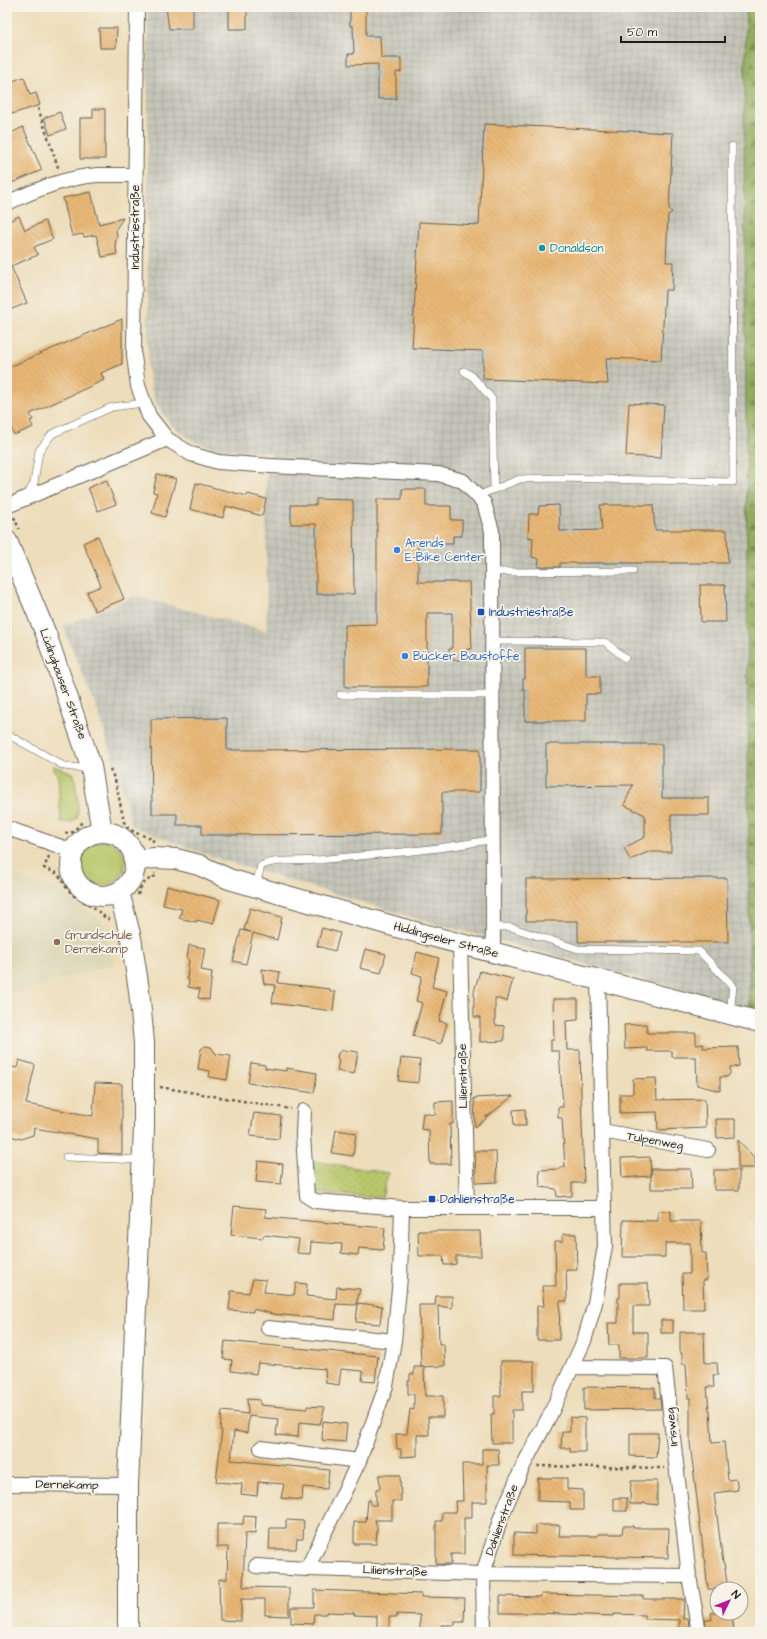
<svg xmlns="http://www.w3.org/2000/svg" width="767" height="1639" viewBox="0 0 767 1639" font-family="'Architects Daughter',sans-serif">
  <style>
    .built { fill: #ddd8b8 }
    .industrial { fill: url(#industrial-grid) }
    .green { fill: #b8c76a; stroke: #6a7243 }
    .forest { fill: url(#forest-firs); stroke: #57643d }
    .park { fill: url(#park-dots); stroke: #6a7243 }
    .building { fill: url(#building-back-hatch) }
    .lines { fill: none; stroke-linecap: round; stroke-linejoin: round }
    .lane-casing { stroke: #656053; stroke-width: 8 }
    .street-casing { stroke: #656053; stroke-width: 16 }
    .secondary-casing { stroke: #656053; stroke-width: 22 }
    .path { stroke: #656053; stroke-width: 2.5; stroke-dasharray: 3 3; stroke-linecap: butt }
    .lane { stroke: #fff; stroke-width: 7 }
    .street { stroke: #fff; stroke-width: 14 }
    .secondary { stroke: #fff; stroke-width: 20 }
    .culture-dot { fill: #0f9aa8; stroke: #f7f3e8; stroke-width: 1.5 }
    .shop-dot { fill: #3f7fe0; stroke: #f7f3e8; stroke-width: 1.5 }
    .transit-dot { fill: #1a4fb4; stroke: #f7f3e8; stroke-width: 1.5 }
    .education-dot { fill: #8d6e63; stroke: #f7f3e8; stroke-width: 1.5 }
    .labels { text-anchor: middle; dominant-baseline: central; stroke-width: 3.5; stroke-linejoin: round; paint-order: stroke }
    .street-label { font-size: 12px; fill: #1c1c1c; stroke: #f7f3e8 }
    .culture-label { font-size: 12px; fill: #0d838f; stroke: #f7f3e8; text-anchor: start }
    .shop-label { font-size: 12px; fill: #366cbe; stroke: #f7f3e8; text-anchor: start }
    .transit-label { font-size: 12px; fill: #164399; stroke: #f7f3e8; text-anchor: start }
    .education-label { font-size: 12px; fill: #785e54; stroke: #f7f3e8; text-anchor: start }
  </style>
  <defs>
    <pattern id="industrial-grid" width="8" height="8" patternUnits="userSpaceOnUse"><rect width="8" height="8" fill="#c5c5b9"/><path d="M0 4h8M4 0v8" fill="none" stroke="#a9a99e"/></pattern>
    <pattern id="forest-firs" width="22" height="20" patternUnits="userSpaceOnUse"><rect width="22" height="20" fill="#92ac5e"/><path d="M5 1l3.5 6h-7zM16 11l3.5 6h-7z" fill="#768b4d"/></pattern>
    <pattern id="park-dots" width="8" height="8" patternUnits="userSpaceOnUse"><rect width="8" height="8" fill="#b8c76a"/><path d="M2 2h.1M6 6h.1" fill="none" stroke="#9eaa5b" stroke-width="1.8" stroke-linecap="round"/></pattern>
    <pattern id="building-back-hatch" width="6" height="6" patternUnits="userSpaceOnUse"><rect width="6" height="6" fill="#e9b876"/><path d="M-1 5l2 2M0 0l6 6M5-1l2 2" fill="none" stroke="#c79e66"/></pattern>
  </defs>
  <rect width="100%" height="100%" fill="#f7f3e8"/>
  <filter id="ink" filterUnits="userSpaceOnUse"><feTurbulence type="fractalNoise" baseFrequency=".025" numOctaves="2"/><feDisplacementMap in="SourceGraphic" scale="8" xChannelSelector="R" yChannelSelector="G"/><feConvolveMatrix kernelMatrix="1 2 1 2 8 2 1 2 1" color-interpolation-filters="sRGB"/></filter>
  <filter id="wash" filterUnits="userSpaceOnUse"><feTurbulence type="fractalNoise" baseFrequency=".012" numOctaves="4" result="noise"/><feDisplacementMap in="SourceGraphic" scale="16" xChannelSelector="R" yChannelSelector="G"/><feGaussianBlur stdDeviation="0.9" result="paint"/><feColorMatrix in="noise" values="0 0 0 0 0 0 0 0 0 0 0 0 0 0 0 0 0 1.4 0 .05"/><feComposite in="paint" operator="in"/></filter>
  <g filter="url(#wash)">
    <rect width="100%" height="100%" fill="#edddba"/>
    <!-- built -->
    <path class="built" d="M7 873 59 891 101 920 114 964 7 995Z"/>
    <!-- industrial -->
    <path class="industrial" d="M148 7H746L744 120 750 1008 422 920 325 891 212 857 132 826 124 795 98 712 63 626 135 596 267 631 266 479 271 452 217 450 192 440 170 424 164 416 156 403 151 389 148 372Z"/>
    <!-- green -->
    <path class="green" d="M54 766 74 774C75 783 81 813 76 819 73 824 65 822 61 822L58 777 56 772 52 767Z
      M81 863a22 22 0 1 1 44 0a22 22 0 1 1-44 0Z"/>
    <!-- forest -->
    <path class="forest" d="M746 7H760V1014L750 1012 744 120Z"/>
    <!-- park -->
    <path class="park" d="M313 1161 388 1173 382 1198 319 1193 313 1186Z"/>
    <g id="blocks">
      <!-- building -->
      <path class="building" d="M166 7H193V29H169Z
        M229 7H247V29H229Z
        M350 7H366V36H380L381 58H401V72H396V99H378V64L348 65V54H354L353 26H350Z
        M99 28H117L116 48H100Z
        M24 77 30 95 36 93 40 105 12 114 7 99V83Z
        M93 109H105V159H80V118H93Z
        M60 112 66 129 50 135 44 118Z
        M484 124 673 133 669 209 672 212 668 215 666 262H673L672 290H665L661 360 606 358 608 384 483 379V351L412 348 419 222 479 225Z
        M23 127 42 170 7 185V135Z
        M91 192 99 224 123 218 116 229 117 236 115 244 117 254 102 257 96 235 84 237 83 234 72 236 63 198Z
        M19 216 25 230 45 221 53 239 34 247 38 255 11 266 27 303 7 311V222Z
        M122 319V364L101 373 104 380 30 414 33 420 30 421 33 427 14 435 8 420 10 419 7 411V368Z
        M629 403 664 405 661 458 626 456Z
        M157 474 176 479 165 517 152 513 157 493 153 492Z
        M106 480 116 504 98 511 88 488Z
        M196 483 247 496 248 494 266 499 262 516 226 506 223 518 190 509Z
        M402 489H426V506H451V520H462V536H453V544H418V582H469L472 649H467V660H449V649H452V613H427V687H345V625L377 624V499H402Z
        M316 499 353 500 354 594H316V524H291V505H316Z
        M559 505 560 531 602 530 600 505H653L655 530H727L728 563H560V567H538L539 559 532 557 533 538 528 537 529 514H538L539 506Z
        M98 536 124 599 95 611 87 592 101 586 83 543Z
        M700 585H725L726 622H701Z
        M525 648H586V676H600V694H586V721H525V690H523V679H525Z
        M227 718V750L480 749V792H442V834L202 835V825H177V814H152L151 719Z
        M546 744H662V798H709V815H671V852H648L630 860 624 848 645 837V815L624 805 633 785 546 786Z
        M727 878 728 942H578V921H526V879Z
        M167 886 220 900 213 924 197 920 196 922 179 918 182 909 163 905Z
        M250 908 282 917 277 940 253 933 246 964 233 961 241 930 251 932 244 930Z
        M322 928 340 933 335 951 317 946Z
        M189 945 205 948 201 970 212 972 209 1000 198 998 200 989 188 987 189 980 187 979 189 959 187 958Z
        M365 949 386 954 381 973 360 968Z
        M417 952 439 958 432 987 447 991 439 1021 447 1023 441 1044 413 1036 422 1003 416 1001 422 976 412 973Z
        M262 969 280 972 278 983 330 989V991L335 992 333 1011 272 1003 275 985 264 984Z
        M480 971 513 979 507 1001 495 998V1025L504 1026V1041L480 1042V1017H474V992Z
        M553 999H578V1020L566 1021 567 1050H580L581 1094 584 1183H572V1196L557 1197 556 1189 540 1187 539 1170 560 1169V1167H565L562 1118H558V1107H563L559 1051H551V1040H554Z
        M647 1024V1033H696V1045L703 1044V1048L738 1047 739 1066 730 1067V1074L727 1077H720V1091L697 1085 696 1057H672V1051H647V1048L625 1049 624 1025Z
        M205 1046 211 1047 216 1054 231 1056 227 1080 209 1077 210 1071 198 1069 201 1049Z
        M343 1050 358 1052 354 1074 337 1071 339 1060 337 1058 338 1053Z
        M401 1058 420 1060 418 1083 398 1081Z
        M19 1060 35 1065 26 1104 93 1116 95 1083 122 1084V1154L98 1153V1139L34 1128 33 1135 21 1139 7 1135V1066L17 1068Z
        M251 1063 265 1065V1068L286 1071V1068L317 1073 314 1093 248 1083Z
        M656 1078 657 1100 705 1099 706 1128 658 1130 657 1112 620 1113V1094H633V1079Z
        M513 1096 488 1116H486V1119L475 1127 474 1098Z
        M453 1101V1124H450L451 1164H430L429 1130 421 1129 423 1113 435 1115V1102Z
        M525 1109 526 1126H514L513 1110Z
        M254 1113 281 1116 279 1139 250 1136Z
        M716 1119H735V1137L717 1138Z
        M336 1130 356 1133 353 1156 332 1153Z
        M738 1140 754 1157V1168H738Z
        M475 1151H496L497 1182 476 1183Z
        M650 1157 651 1176 622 1178 621 1158Z
        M258 1161 283 1164 281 1184 256 1182Z
        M651 1169H691L692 1189H651Z
        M714 1170H739V1190H714Z
        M234 1206 266 1209 265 1217 385 1228 383 1250 359 1248 358 1255 341 1253 342 1244 311 1242 310 1254 297 1253 299 1239 264 1235 263 1238 231 1235Z
        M658 1211H671V1221H701L702 1253H706L707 1280H703L704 1309H683L682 1274H690V1243H665V1257H622L623 1220 658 1221Z
        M418 1231H480L481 1256H456V1264L450 1265H444L443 1256H419Z
        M563 1234H576L577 1270H566L567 1301H560L559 1340H537V1306H544L542 1286H556L555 1241H563Z
        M253 1279 266 1280 264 1292 294 1295 296 1283 307 1284 306 1296 336 1299 337 1287 360 1289 356 1305 336 1304 335 1320 273 1314 253 1309V1312L229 1310 231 1291 249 1293Z
        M620 1283H648L649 1306H633V1332H648V1358H619V1345H609L608 1323H618V1298H620Z
        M436 1296H452V1308L438 1306 439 1344H444L445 1366 421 1367 419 1305H435Z
        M358 1303 382 1306 380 1324 356 1322Z
        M661 1320H673V1333H661Z
        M680 1332H704L705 1363H717L718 1375H713L714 1387H707L709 1410H710L712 1443 724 1442 728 1480 736 1479 738 1490 714 1493 723 1563H724L728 1589H708L690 1443V1398H688L686 1364H682V1353H680Z
        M225 1341 378 1356 375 1382 362 1381 363 1371 341 1369 339 1385 326 1383 325 1369 258 1363 256 1374 231 1371 232 1360 223 1359Z
        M501 1361H534V1391H522V1410H512V1443H492L491 1414H494V1396H501Z
        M414 1367H424L425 1396H443V1417H428L429 1435H417V1456L401 1457V1449H397L396 1434H407L410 1409 414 1410V1394H408V1381H410V1374H414Z
        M584 1387 655 1388V1398H660L661 1409 584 1410Z
        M247 1399 260 1400V1405L307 1409V1406L325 1407 320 1424 299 1422 298 1437 276 1435 278 1419 249 1416 247 1433 234 1431 231 1460 329 1470 327 1489 303 1487 302 1500 281 1498 284 1484 258 1482 257 1496 241 1494 242 1484 216 1482 222 1430H220L222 1411 248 1414Z
        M570 1417 585 1418V1452H570V1448H561L562 1432H570Z
        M323 1421 347 1424 345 1442 322 1440Z
        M630 1433H658L656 1457 630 1456Z
        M482 1449H498L499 1465H487V1502H472V1518H464V1554H451V1564H436V1521H442V1512H456L455 1501H463L462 1464H482Z
        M379 1475H400L401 1501H392V1520H375L377 1528 376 1544H354V1522H366L368 1500H370L371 1505H376V1489H380Z
        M538 1478H567V1489L583 1490V1510H570V1502L538 1501Z
        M631 1481H657V1505L643 1503V1504H630Z
        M614 1498H627V1511H614Z
        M244 1516 256 1517 255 1534 245 1533 243 1587 289 1588V1616L265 1615V1599H241V1621L220 1620 219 1579H227L228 1547H217V1524H243Z
        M286 1520 304 1521 303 1539H297L296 1549H269L270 1528H286Z
        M536 1525H560L559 1536H598V1534H622L623 1526H633V1528H669L668 1558 514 1555V1533L536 1534Z
        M314 1590 421 1594V1597L465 1598 464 1622H455V1625H441V1632H420V1615L397 1614V1617H389V1629H377V1616L354 1615V1613L326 1612V1614H314L313 1624 291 1623V1607H314Z
        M541 1594 643 1596V1599H684L683 1619H688L690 1632H679L680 1620 645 1619V1615L614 1614V1616L535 1613H500V1596L541 1597Z
        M711 1613H732L734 1632H707L705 1620H712Z"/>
    </g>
  </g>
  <g filter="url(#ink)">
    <use href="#blocks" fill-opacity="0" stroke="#656053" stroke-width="1"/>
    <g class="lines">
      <!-- lane casing -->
      <g class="lane-casing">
        <path id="lane" d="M464 371 473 377 492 399 494 489
          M27 496 34 483 39 451 52 434 112 407 144 403
          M477 496 520 479 557 478 733 482 732 146
          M492 572 633 571
          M492 641 605 642 625 658
          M340 695H492
          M7 734 64 766 80 768 89 766
          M256 885 261 866C277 858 298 862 316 860 374 854 435 851 493 839
          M493 927H510L578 949 699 951 733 986 730 1013
          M66 1157 141 1160"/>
      </g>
      <!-- street casing -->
      <g class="street-casing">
        <path id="street" d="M137 7 134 356 138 386 149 416 167 439 191 454 218 462 271 466 438 474 463 481 484 503 492 531 493 953
          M7 203C36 190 66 177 98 175 110 175 123 175 135 175
          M7 506 167 439
          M7 828 73 851
          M460 945 467 1208
          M304 1111 303 1135 307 1196 315 1201 402 1208H604
          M602 1131 708 1150
          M402 1208 400 1278 394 1341 386 1386 359 1461 307 1569 483 1574 689 1576 665 1368 573 1367
          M268 1328 394 1341
          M261 1448 359 1461
          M7 1484 128 1485
          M256 1566 307 1569
          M689 1576 699 1632
          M484 1632 483 1574 501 1517 523 1466 550 1415 584 1341 595 1303 605 1246 598 981"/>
      </g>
      <!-- secondary casing -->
      <g class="secondary-casing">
        <path id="secondary" d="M7 541 46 634 91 766 102 832
          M71 864a32 32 0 1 1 64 0a32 32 0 1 1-64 0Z
          M134 861 154 858 176 859 199 865 229 879 256 887 400 928 760 1022
          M119 892 131 938 139 990 144 1043V1129L128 1485V1632"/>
      </g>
      <!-- path -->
      <path class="path" d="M38 108 59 170
        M14 517 19 529
        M110 769 116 783 124 822 128 828 136 833 153 839V842
        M65 833 73 832 83 821
        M49 856 44 868 56 873 61 878 66 887 74 896 93 907 107 919H110
        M138 895C140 885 146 880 156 876L155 873
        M160 1087 291 1109
        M537 1466 664 1468"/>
      <!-- lane -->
      <use href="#lane" class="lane"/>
      <!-- street -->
      <use href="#street" class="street"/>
      <!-- secondary -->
      <use href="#secondary" class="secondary"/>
    </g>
  </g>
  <!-- markers -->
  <circle class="culture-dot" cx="542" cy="248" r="4"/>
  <g class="shop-dot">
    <circle cx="397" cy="550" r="4"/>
    <circle cx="405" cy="656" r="4"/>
  </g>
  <g class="transit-dot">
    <rect x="477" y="608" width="8" height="8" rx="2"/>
    <rect x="428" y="1195" width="8" height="8" rx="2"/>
  </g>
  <circle class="education-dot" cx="57" cy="942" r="4"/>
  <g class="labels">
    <!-- street labels -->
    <g class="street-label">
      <text transform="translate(135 227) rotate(-90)">Industriestraße</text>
      <text transform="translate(63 684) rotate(70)">Lüdinghauser Straße</text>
      <text transform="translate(446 940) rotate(15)">Hiddingseler Straße</text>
      <text transform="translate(463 1076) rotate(-91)">Lilienstraße</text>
      <text transform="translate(655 1141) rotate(10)">Tulpenweg</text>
      <text transform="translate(672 1427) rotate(-96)">Irisweg</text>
      <text transform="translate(67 1485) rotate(1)">Dernekamp</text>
      <text transform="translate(502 1520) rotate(-70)">Dahlienstraße</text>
      <text transform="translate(395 1571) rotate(2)">Lilienstraße</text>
    </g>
    <!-- culture labels -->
    <g class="culture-label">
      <text x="550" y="248">Donaldson</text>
    </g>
    <!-- shop labels -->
    <g class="shop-label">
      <text x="405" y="543">Arends<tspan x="405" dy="14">E-Bike Center</tspan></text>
      <text x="413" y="656">Bücker Baustoffe</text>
    </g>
    <!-- transit labels -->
    <g class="transit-label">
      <text x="489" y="612">Industriestraße</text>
      <text x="440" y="1199">Dahlienstraße</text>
    </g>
    <!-- education labels -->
    <g class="education-label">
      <text x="65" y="935">Grundschule<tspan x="65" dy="14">Dernekamp</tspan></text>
    </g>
  </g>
  <!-- margin -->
  <rect width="767" height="1639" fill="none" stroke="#f7f3e8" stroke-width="24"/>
  <!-- north arrow -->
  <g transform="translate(729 1601) rotate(47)"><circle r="19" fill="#f7f3e8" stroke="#9f9d96"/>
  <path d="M0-3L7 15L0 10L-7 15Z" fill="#b5179e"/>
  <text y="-6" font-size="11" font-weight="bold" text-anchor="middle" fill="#1c1c1c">N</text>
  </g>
  <!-- scale -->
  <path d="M621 36v6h104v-6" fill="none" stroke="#1c1c1c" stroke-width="2"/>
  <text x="627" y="36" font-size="12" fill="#1c1c1c" stroke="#f7f3e8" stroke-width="3" paint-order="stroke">50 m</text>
</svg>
